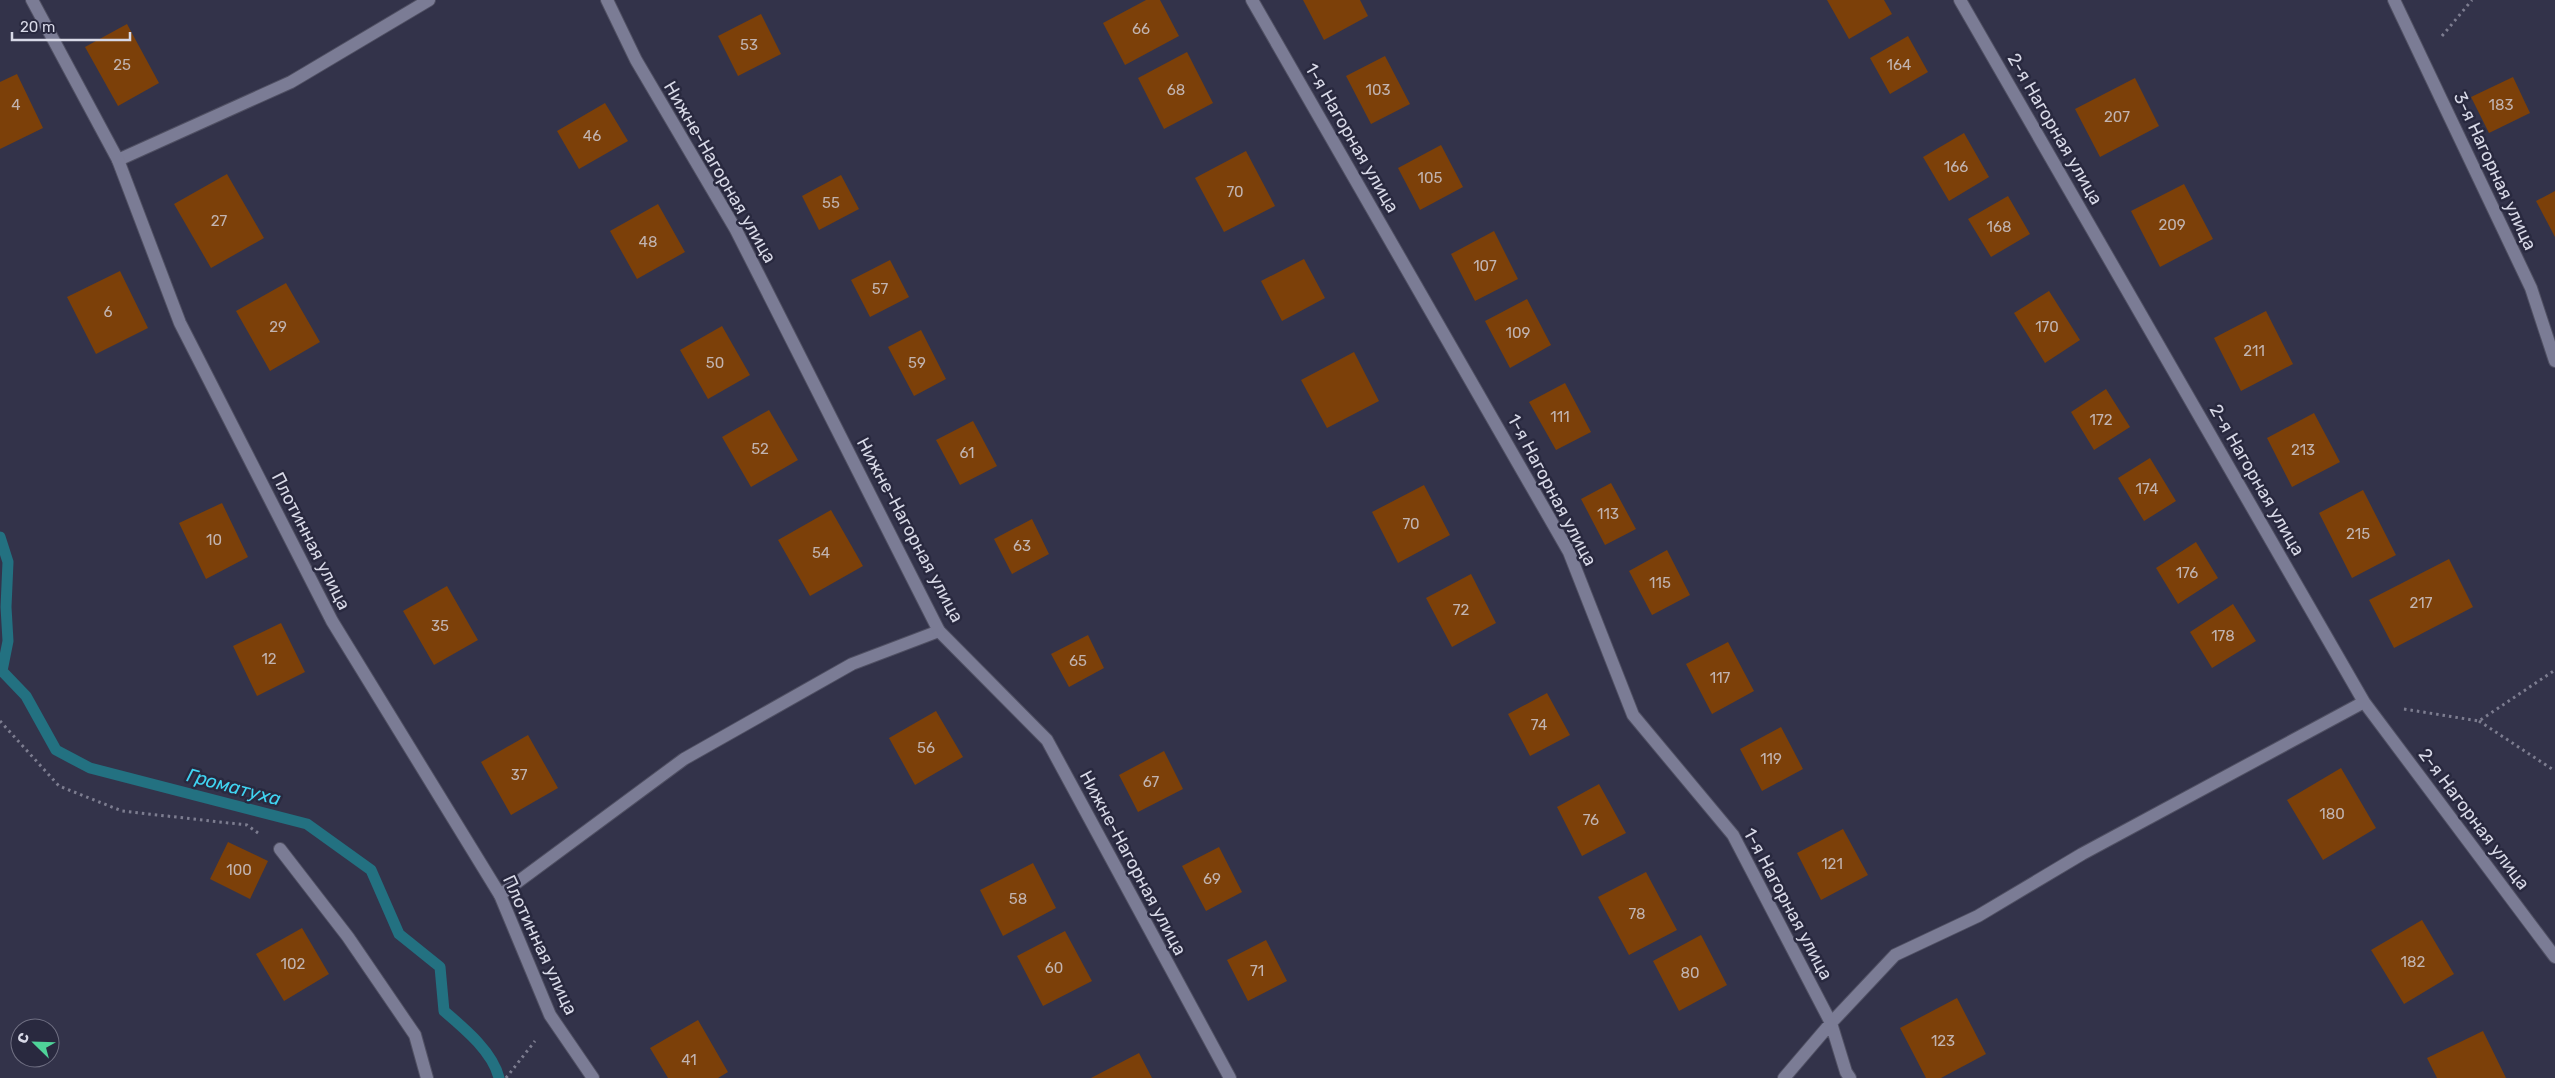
<svg xmlns="http://www.w3.org/2000/svg" width="2555" height="1078" viewBox="0 0 2555 1078" font-family="Rubik,sans-serif">
  <style>
    .lines { fill: none; stroke-linecap: round; stroke-linejoin: round }
    .stream { stroke: #237181; stroke-width: 11 }
    .building { fill: #7c4009 }
    .lane-casing { stroke: #505063; stroke-width: 14 }
    .street-casing { stroke: #505063; stroke-width: 14 }
    .path { stroke: #7d7d90; stroke-width: 3; stroke-dasharray: 2.5 4; stroke-linecap: butt }
    .lane { stroke: #7b7c95; stroke-width: 12 }
    .street { stroke: #7b7c95; stroke-width: 12 }
    .labels { text-anchor: middle; dominant-baseline: central; stroke-width: 5; stroke-linejoin: round; paint-order: stroke }
    .number-label { font-size: 15px; fill: #c1b3b0 }
    .street-label { font-size: 18px; fill: #d8d9e7; stroke: #29293f }
    .water-label { font-size: 19px; font-style: italic; fill: #40d4f2; stroke: #29293f }
  </style>
  <rect width="100%" height="100%" fill="#33334a"/>
  <g class="lines">
    <!-- stream -->
    <path class="stream" d="M0 537 8 562 6 607 8 641 2 671 26 696 56 750 90 768 307 824 371 870 399 934 440 967 444 1011C464 1028 493 1052 499 1078"/>
  </g>
  <!-- building -->
  <path class="building" d="M1146 0H1160L1179 36 1125 65 1103 23Z
    M1303 0H1360L1368 16 1324 40Z
    M1827 0H1884L1892 14 1849 39Z
    M761 14 781 54 738 76 718 36Z
    M127 24 159 83 118 106 85 47Z
    M1908 36 1928 72 1890 94 1870 58Z
    M1187 52 1213 103 1164 129 1138 78Z
    M1385 56 1410 104 1371 124 1346 76Z
    M17 74 43 128 0 149V82Z
    M2513 77 2530 113 2489 133 2471 97Z
    M2135 78 2159 126 2100 157 2075 109Z
    M605 103 628 141 579 169 557 131Z
    M1964 133 1989 177 1949 201 1923 157Z
    M1441 145 1463 187 1420 210 1398 168Z
    M1246 151 1275 206 1224 232 1195 178Z
    M227 174 264 238 211 268 174 204Z
    M841 175 859 209 819 230 802 196Z
    M2184 184 2213 239 2160 267 2131 211Z
    M2555 191V237L2536 201Z
    M2008 196 2030 234 1991 257 1968 219Z
    M658 204 685 252 637 279 610 231Z
    M1494 231 1518 279 1475 301 1451 254Z
    M1304 259 1325 298 1282 321 1261 281Z
    M890 260 909 297 870 317 851 280Z
    M120 271 148 328 96 354 67 297Z
    M286 283 320 342 270 371 236 311Z
    M2049 291 2080 340 2045 363 2014 313Z
    M1527 299 1551 345 1510 368 1485 321Z
    M2266 311 2293 364 2241 391 2214 338Z
    M722 326 750 375 708 399 680 350Z
    M921 330 946 379 914 396 888 347Z
    M1354 352 1379 401 1327 428 1301 380Z
    M1565 383 1591 432 1556 450 1529 402Z
    M2106 389 2130 427 2094 450 2071 412Z
    M769 410 798 460 751 487 722 437Z
    M2314 413 2340 462 2292 487 2267 438Z
    M973 421 997 466 960 485 936 440Z
    M2150 458 2176 501 2144 521 2118 478Z
    M1611 483 1636 529 1605 545 1581 499Z
    M1424 485 1450 535 1398 563 1372 512Z
    M2363 490 2396 555 2352 578 2319 513Z
    M222 503 248 557 206 579 179 523Z
    M831 510 863 566 810 596 778 540Z
    M1032 519 1049 554 1012 574 994 539Z
    M2196 542 2218 578 2178 604 2156 568Z
    M1667 550 1690 595 1652 615 1629 571Z
    M2449 559 2473 607 2394 648 2369 600Z
    M1471 574 1496 623 1452 647 1426 598Z
    M447 586 478 640 434 665 403 611Z
    M2233 604 2256 641 2212 668 2190 632Z
    M281 623 305 672 257 696 233 646Z
    M1088 635 1104 668 1069 687 1051 654Z
    M1728 642 1754 691 1712 714 1686 664Z
    M1547 693 1570 735 1530 756 1508 714Z
    M936 711 963 757 915 785 889 738Z
    M1781 727 1803 769 1762 791 1740 749Z
    M528 735 558 788 511 815 481 762Z
    M1164 751 1183 789 1138 812 1119 775Z
    M2341 768 2376 828 2323 860 2287 800Z
    M1599 784 1626 833 1582 856 1557 807Z
    M1843 829 1868 875 1821 900 1797 853Z
    M228 842 268 861 250 899 210 879Z
    M1219 847 1242 892 1206 911 1182 866Z
    M1033 863 1056 908 1003 936 980 890Z
    M1646 872 1677 930 1629 955 1598 897Z
    M2422 920 2454 974 2404 1004 2371 950Z
    M302 928 329 974 284 1001 256 954Z
    M1065 931 1092 981 1043 1006 1017 956Z
    M1701 935 1727 985 1679 1011 1653 961Z
    M1266 940 1287 981 1248 1001 1227 960Z
    M1957 998 1986 1054 1941 1078H1926L1900 1028Z
    M698 1020 728 1072 718 1078H668L650 1048Z
    M2483 1031 2506 1078H2437L2427 1058Z
    M1139 1053 1152 1078H1091Z"/>
  <g class="lines">
    <!-- lane casing -->
    <g class="lane-casing">
      <path id="lane" d="M118 160 291 82 429 0
        M280 849 348 937 415 1035 427 1078
        M500 895 684 759 852 664 939 631"/>
    </g>
    <!-- street casing -->
    <g class="street-casing">
      <path id="street" d="M32 0 118 160 180 323 332 621 500 895 550 1015 593 1078
        M607 0 636 60 736 230 939 631 1047 740 1230 1078
        M1252 0 1569 552 1633 715 1733 835 1831 1023 1846 1072 1850 1078
        M1960 0 2364 702 2555 957
        M2394 0 2531 288 2555 361
        M1784 1078 1831 1023 1895 955 1978 916 2082 854 2364 702"/>
    </g>
    <!-- path -->
    <path class="path" d="M2442 36 2472 0
      M2404 709 2479 721 2555 670
      M0 721 59 786 122 811 247 825 258 833
      M2479 721 2555 771
      M506 1078 535 1041"/>
    <!-- lane -->
    <use href="#lane" class="lane"/>
    <!-- street -->
    <use href="#street" class="street"/>
  </g>
  <g class="labels">
    <!-- number labels -->
    <g class="number-label">
      <text x="1141" y="29">66</text>
      <text x="749" y="45">53</text>
      <text x="122" y="65">25</text>
      <text x="1899" y="65">164</text>
      <text x="1176" y="90">68</text>
      <text x="1378" y="90">103</text>
      <text x="16" y="105">4</text>
      <text x="2501" y="105">183</text>
      <text x="2117" y="117">207</text>
      <text x="592" y="136">46</text>
      <text x="1956" y="167">166</text>
      <text x="1430" y="178">105</text>
      <text x="1235" y="192">70</text>
      <text x="831" y="203">55</text>
      <text x="219" y="221">27</text>
      <text x="2172" y="225">209</text>
      <text x="1999" y="227">168</text>
      <text x="648" y="242">48</text>
      <text x="1485" y="266">107</text>
      <text x="880" y="289">57</text>
      <text x="108" y="312">6</text>
      <text x="278" y="327">29</text>
      <text x="2047" y="327">170</text>
      <text x="1518" y="333">109</text>
      <text x="2254" y="351">211</text>
      <text x="715" y="363">50</text>
      <text x="917" y="363">59</text>
      <text x="1560" y="417">111</text>
      <text x="2101" y="420">172</text>
      <text x="760" y="449">52</text>
      <text x="2303" y="450">213</text>
      <text x="967" y="453">61</text>
      <text x="2147" y="489">174</text>
      <text x="1608" y="514">113</text>
      <text x="1411" y="524">70</text>
      <text x="2358" y="534">215</text>
      <text x="214" y="540">10</text>
      <text x="1022" y="546">63</text>
      <text x="821" y="553">54</text>
      <text x="2187" y="573">176</text>
      <text x="1660" y="583">115</text>
      <text x="2421" y="603">217</text>
      <text x="1461" y="610">72</text>
      <text x="440" y="626">35</text>
      <text x="2223" y="636">178</text>
      <text x="269" y="659">12</text>
      <text x="1078" y="661">65</text>
      <text x="1720" y="678">117</text>
      <text x="1539" y="725">74</text>
      <text x="926" y="748">56</text>
      <text x="1771" y="759">119</text>
      <text x="519" y="775">37</text>
      <text x="1151" y="782">67</text>
      <text x="2332" y="814">180</text>
      <text x="1591" y="820">76</text>
      <text x="1832" y="864">121</text>
      <text x="239" y="870">100</text>
      <text x="1212" y="879">69</text>
      <text x="1018" y="899">58</text>
      <text x="1637" y="914">78</text>
      <text x="2413" y="962">182</text>
      <text x="293" y="964">102</text>
      <text x="1054" y="968">60</text>
      <text x="1257" y="971">71</text>
      <text x="1690" y="973">80</text>
      <text x="1943" y="1041">123</text>
      <text x="689" y="1060">41</text>
    </g>
    <!-- street labels -->
    <g class="street-label">
      <text transform="translate(2055 129) rotate(60)">2-я Нагорная улица</text>
      <text transform="translate(1352 138) rotate(60)">1-я Нагорная улица</text>
      <text transform="translate(2495 171) rotate(65)">3-я Нагорная улица</text>
      <text transform="translate(720 172) rotate(60)">Нижне-Нагорная улица</text>
      <text transform="translate(2257 480) rotate(60)">2-я Нагорная улица</text>
      <text transform="translate(1552 490) rotate(62)">1-я Нагорная улица</text>
      <text transform="translate(910 530) rotate(62)">Нижне-Нагорная улица</text>
      <text transform="translate(311 541) rotate(63)">Плотинная улица</text>
      <text transform="translate(2474 819) rotate(53)">2-я Нагорная улица</text>
      <text transform="translate(1133 863) rotate(62)">Нижне-Нагорная улица</text>
      <text transform="translate(1788 904) rotate(62)">1-я Нагорная улица</text>
      <text transform="translate(540 945) rotate(65)">Плотинная улица</text>
    </g>
    <!-- water labels -->
    <g class="water-label">
      <text transform="translate(234 787) rotate(15)">Громатуха</text>
    </g>
  </g>
  <!-- north arrow -->
  <g transform="translate(35 1043) rotate(293)"><circle r="24" fill="#29293f" stroke="#6f6f82"/>
  <path d="M0-4L9 19L0 12L-9 19Z" fill="#4fd399"/>
  <text y="-8" font-size="14" font-weight="bold" text-anchor="middle" fill="#d8d9e7">С</text>
  </g>
  <!-- scale -->
  <path d="M12 32v8h118v-8" fill="none" stroke="#d8d9e7" stroke-width="2.5"/>
  <text x="20" y="32" font-size="15" fill="#d8d9e7" stroke="#29293f" stroke-width="4" paint-order="stroke">20 m</text>
</svg>
